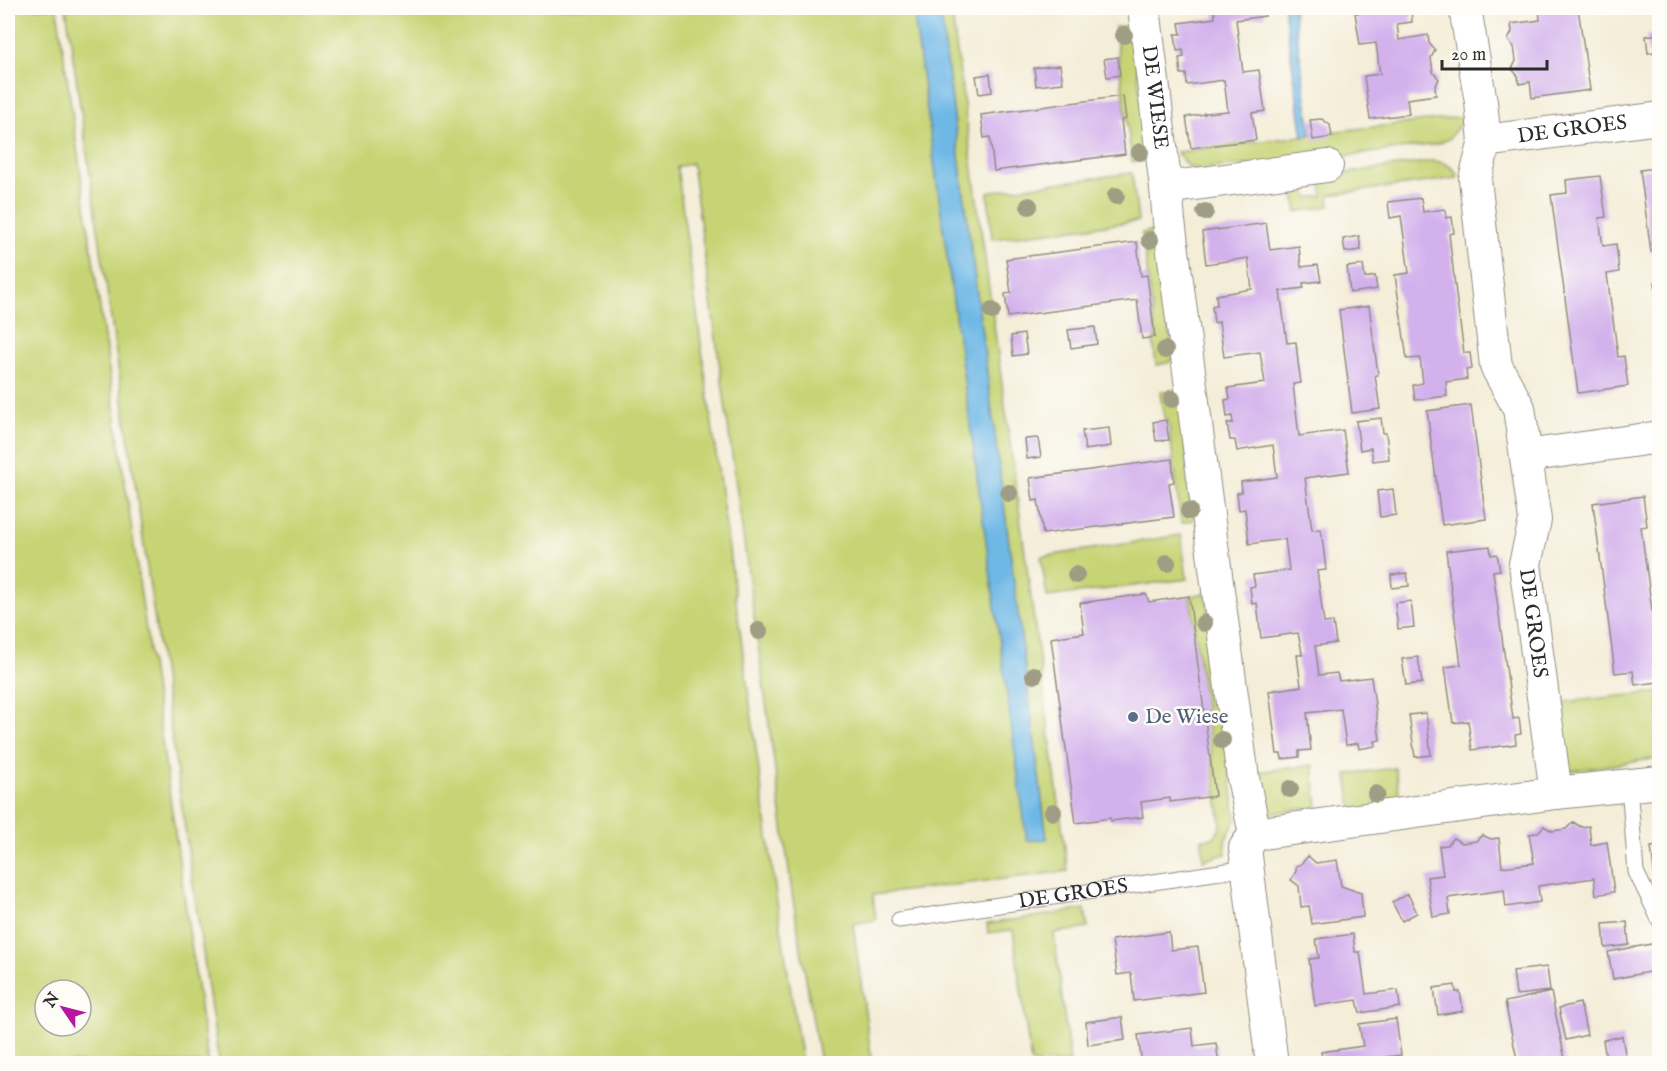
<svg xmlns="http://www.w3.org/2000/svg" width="1667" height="1071" viewBox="0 0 1667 1071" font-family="'IM FELL English',serif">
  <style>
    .green { fill: #c7d475; stroke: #798050; stroke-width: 1.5; fill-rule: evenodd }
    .water { fill: #6eb8e6; stroke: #4c7288; stroke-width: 1.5 }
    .building { fill: #d3b1ec }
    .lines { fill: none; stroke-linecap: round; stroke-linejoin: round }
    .service-casing { stroke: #908c82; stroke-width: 17 }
    .minor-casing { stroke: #908c82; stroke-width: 34 }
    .service { stroke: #fff; stroke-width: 15 }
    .minor { stroke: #fff; stroke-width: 32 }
    .tree { fill: #9f9e85 }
    .service-dot { fill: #5c6f8a; stroke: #fdfcf7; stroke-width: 2 }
    .labels { text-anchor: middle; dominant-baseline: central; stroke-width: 5; stroke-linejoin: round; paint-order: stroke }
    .street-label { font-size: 21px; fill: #2b2b2b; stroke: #fdfcf7 }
    .service-label { font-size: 21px; fill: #4e5e75; stroke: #fdfcf7; text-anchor: start }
  </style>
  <rect width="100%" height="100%" fill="#fdfcf7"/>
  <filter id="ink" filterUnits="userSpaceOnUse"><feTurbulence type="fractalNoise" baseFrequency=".0167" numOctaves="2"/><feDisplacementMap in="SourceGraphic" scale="12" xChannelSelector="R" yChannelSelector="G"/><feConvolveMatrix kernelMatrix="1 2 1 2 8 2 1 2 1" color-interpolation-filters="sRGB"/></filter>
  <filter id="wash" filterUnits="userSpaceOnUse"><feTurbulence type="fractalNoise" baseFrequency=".008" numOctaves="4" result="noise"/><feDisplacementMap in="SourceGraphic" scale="24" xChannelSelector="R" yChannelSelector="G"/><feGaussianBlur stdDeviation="1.35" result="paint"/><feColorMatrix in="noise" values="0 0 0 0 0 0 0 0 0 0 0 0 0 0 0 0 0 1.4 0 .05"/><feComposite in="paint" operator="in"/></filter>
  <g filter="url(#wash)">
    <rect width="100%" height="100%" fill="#f4edd8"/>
    <!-- green -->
    <path class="green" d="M8 8H57L208 1063H8ZM45 990H81V1026H45Z
      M66 8H913L1028 841 1047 838 940 8H951L1068 871 873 895 876 920 853 924 872 1063H820L793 900 692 163 677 167 777 903 802 1063H219Z
      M1126 26 1129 27 1133 33 1148 157 1145 160 1132 162 1115 29V27Z
      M1462 117V121L1449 139 1437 144 1324 159 1196 169 1186 165 1177 152 1302 136 1303 137 1311 134Z
      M1432 161C1444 162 1452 165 1458 176L1457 178 1329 195 1330 206 1297 212 1292 182 1305 181 1308 198 1323 196 1320 177Z
      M1132 173 1138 221 992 239 988 192Z
      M1158 230 1173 357 1170 362 1156 365 1153 340 1156 338 1142 233Z
      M1172 390 1179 395 1195 517 1193 520 1181 523 1168 419 1164 418 1160 392Z
      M1181 535 1187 579 1047 597 1041 557Z
      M1206 593 1236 819 1225 841 1226 854 1203 860 1202 839 1213 838 1218 832 1221 824 1190 596Z
      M1659 692V758L1564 772 1555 703Z
      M1313 765 1318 807 1263 814 1257 772Z
      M1395 768 1402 809 1353 816 1347 774Z
      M1085 909 1088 928 1054 933 1070 1063H1031L1013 930 988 933 987 924Z"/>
    <!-- water -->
    <path class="water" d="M913 8H940L1047 839 1027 841Z
      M1284 8H1293L1311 134 1303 137Z"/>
    <g id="blocks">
      <!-- building -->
      <path class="building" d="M1214 8H1264L1265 16 1236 20 1243 72 1259 70 1265 111 1252 113 1256 140 1191 148 1186 117 1205 114 1204 113 1228 111 1224 80 1187 85 1186 74H1181L1179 58 1184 57 1183 50 1177 51 1175 34H1181L1179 23 1215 18Z
        M1359 8H1411L1412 22 1397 24 1399 40 1428 35 1429 43 1435 50 1431 58 1433 72 1439 79 1435 87 1436 95 1407 99 1409 114 1370 119 1364 76 1380 74 1376 43 1360 45 1355 13H1360Z
        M1539 8H1578L1590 90 1532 98 1530 82 1519 84 1518 76 1512 69 1516 61 1514 47 1508 40 1512 32 1511 24 1540 20Z
        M1659 34V51L1648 53 1646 36Z
        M1118 57 1120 75 1107 77 1104 59Z
        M1060 65 1063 83 1036 86 1034 68Z
        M990 74 992 92 979 94 976 76Z
        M1123 96 1126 119 1121 120 1125 154 994 171 990 137 984 138 981 115Z
        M1322 119 1330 125 1332 137 1313 140 1310 120Z
        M1656 168 1659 195V251L1651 252 1640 170Z
        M1600 176 1606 217 1599 218 1603 246 1616 244 1619 272 1607 274 1618 357 1624 356 1628 386 1578 393 1551 195 1567 193 1566 180Z
        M1421 198 1423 212 1445 209 1446 218 1452 217 1454 233 1449 234 1456 294 1464 353H1470L1472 369 1466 370 1467 379 1446 382 1447 396 1415 400 1413 385 1423 383 1420 358 1407 359 1395 275 1409 273 1401 216 1390 218 1388 202Z
        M1266 223 1270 250 1299 246 1301 267 1318 265 1321 281 1303 283 1304 288 1280 291 1287 343 1296 342 1298 362 1301 383 1293 384 1299 436 1343 430 1349 472 1305 478 1312 530 1321 529 1326 570 1317 571 1324 623 1333 622 1336 643 1315 646 1319 675 1337 673 1339 681 1371 677 1380 740 1375 741 1376 746 1359 749 1358 743 1346 745 1341 709 1307 713 1311 750 1299 751V757L1282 759 1281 754H1277L1269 691 1301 686 1297 655H1302L1301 647 1298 633 1261 638 1257 603 1252 604 1250 587 1255 586 1253 575 1289 570 1285 539 1249 544 1245 509 1239 510 1237 493 1242 492 1241 482 1277 477 1273 445 1237 451 1235 440H1230L1227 423H1233L1232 416 1227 417 1225 400 1230 399 1228 388 1265 383 1260 352 1224 357 1219 322 1214 323 1212 306 1217 305 1216 295 1252 289 1250 274 1248 258 1206 264 1202 232Z
        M1359 236 1361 250 1345 252 1343 239Z
        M1137 242 1141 276 1147 275 1155 337 1142 339 1137 300 1008 317 1005 294 1011 293 1006 259Z
        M1363 265 1365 278 1375 276 1377 289 1350 293 1347 267Z
        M1655 282H1659V305H1658Z
        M1369 306 1378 375H1375L1380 409 1352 413 1339 310Z
        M1095 327 1097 344 1071 348 1068 330Z
        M1024 334 1027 354 1013 356 1011 336Z
        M1471 405 1486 519 1442 525 1427 411Z
        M1381 418 1383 433H1386L1389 459 1373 461 1371 448 1360 450 1356 421Z
        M1166 420 1169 440 1156 441 1153 422Z
        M1109 428 1111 446 1085 450 1082 431Z
        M1038 438 1041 457 1027 459 1025 439Z
        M1172 459 1174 482 1169 483 1174 517 1043 534 1038 500 1033 501 1030 478Z
        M1393 489 1396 515 1380 517 1377 491Z
        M1643 496 1647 526 1641 527 1652 611 1659 610V682L1635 685 1633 671 1615 673 1593 503Z
        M1490 546 1491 555 1497 554 1500 570 1493 571 1513 719 1519 718 1521 734 1515 735 1516 744 1472 750 1468 721 1453 723 1445 667 1461 665 1446 551Z
        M1407 573 1409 586 1392 588 1391 575Z
        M1146 594 1149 602 1189 596 1215 796 1170 802V798L1141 802 1143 817 1111 821 1110 818 1076 823 1051 638 1084 633 1080 603Z
        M1411 601 1414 627 1398 629 1395 603Z
        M1418 657 1422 683 1406 685 1402 659Z
        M1426 713 1431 755 1415 757 1409 715Z
        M1573 822 1581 827 1589 826 1591 845 1607 842 1614 892 1596 895 1594 878 1538 886 1540 902 1506 907 1504 890 1448 898 1450 914 1433 917 1427 877 1443 875 1439 846 1447 845 1453 838 1462 843 1476 841 1482 835 1491 839 1499 838 1502 867 1534 863 1529 834 1537 833 1544 826 1552 831 1566 829Z
        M1659 846V886L1656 887 1651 847Z
        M1308 856 1316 863 1337 860 1341 886 1361 893 1363 917 1312 924 1309 906 1301 907 1299 886 1291 880 1296 871V866L1301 864Z
        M1408 894 1417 913 1402 921 1392 902Z
        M1627 922 1629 945 1605 948 1603 924Z
        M1169 932 1171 950 1198 947 1204 992 1134 1001 1131 973 1117 975 1112 940Z
        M1353 934 1355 952H1360L1366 994 1398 990 1400 1007 1360 1013 1357 1000 1315 1006 1309 959 1319 958 1316 939Z
        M1657 943 1659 970 1613 979 1608 952Z
        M1547 967 1550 991 1516 995 1513 971Z
        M1455 985 1456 992H1460L1463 1011 1438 1015 1434 988Z
        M1551 992 1566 1064H1518L1505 1002Z
        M1580 1003 1587 1035 1566 1040 1559 1008Z
        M1122 1017 1125 1040 1088 1045 1086 1022Z
        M1396 1019 1401 1055 1365 1060V1064H1323L1321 1052 1363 1046 1359 1024Z
        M1192 1028 1194 1046 1216 1043 1219 1064H1142L1138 1035Z
        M1622 1036 1627 1064H1607L1603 1040Z
        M1659 1057V1064H1653L1652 1059Z"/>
    </g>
  </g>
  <g filter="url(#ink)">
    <use href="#blocks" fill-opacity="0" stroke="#908c82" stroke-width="1.5"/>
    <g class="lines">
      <!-- service casing -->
      <g class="service-casing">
        <g id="service">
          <path d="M1629 785 1636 872 1660 921"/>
          <path id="s1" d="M899 920 1247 868"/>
        </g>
      </g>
      <!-- minor casing -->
      <g class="minor-casing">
        <g id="minor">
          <path id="s2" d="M1144 8 1166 188"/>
          <path id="s3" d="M1465 8 1481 102 1485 141 1475 179 1496 366 1519 408 1535 520 1525 564 1556 793"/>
          <path id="s4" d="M1485 141 1660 118"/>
          <path d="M1526 456 1660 437"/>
          <path d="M1255 834 1243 778 1169 221 1166 188 1327 166"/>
          <path d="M1272 1064 1245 848 1255 834 1556 793 1660 782"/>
        </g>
      </g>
      <!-- service -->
      <use href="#service" class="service"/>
      <!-- minor -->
      <use href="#minor" class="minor"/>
    </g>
    <!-- trees -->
    <g class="tree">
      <circle cx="1124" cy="35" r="9"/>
      <circle cx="1140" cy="152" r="9"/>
      <circle cx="1116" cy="196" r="9"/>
      <circle cx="1029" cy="206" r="9"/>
      <circle cx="1205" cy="212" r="9"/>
      <circle cx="1150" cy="240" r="9"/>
      <circle cx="992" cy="311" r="9"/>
      <circle cx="1165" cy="350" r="9"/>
      <circle cx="1172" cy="399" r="9"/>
      <circle cx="1009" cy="493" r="9"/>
      <circle cx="1189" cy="511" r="9"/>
      <circle cx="1167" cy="563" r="9"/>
      <circle cx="1076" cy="575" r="9"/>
      <circle cx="1204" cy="623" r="9"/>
      <circle cx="759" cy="631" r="9"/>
      <circle cx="1034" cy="675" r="9"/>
      <circle cx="1222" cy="740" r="9"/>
      <circle cx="1290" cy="789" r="9"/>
      <circle cx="1376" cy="794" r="9"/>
      <circle cx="1053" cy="812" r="9"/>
    </g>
  </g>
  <!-- markers -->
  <circle class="service-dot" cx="1133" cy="717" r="6"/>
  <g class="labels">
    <!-- street labels -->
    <g class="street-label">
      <text stroke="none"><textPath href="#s2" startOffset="90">DE WIESE</textPath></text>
      <text stroke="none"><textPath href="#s4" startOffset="88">DE GROES</textPath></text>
      <text stroke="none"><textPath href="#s3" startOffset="628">DE GROES</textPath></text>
      <text stroke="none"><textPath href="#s1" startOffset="176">DE GROES</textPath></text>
    </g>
    <!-- service labels -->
    <g class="service-label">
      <text x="1145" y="717">De Wiese</text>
    </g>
  </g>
  <!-- margin -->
  <rect width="1667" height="1071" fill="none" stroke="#fdfcf7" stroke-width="30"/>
  <!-- north arrow -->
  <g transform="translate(63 1008) rotate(305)"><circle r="28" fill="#fdfcf7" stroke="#a9a8a5" stroke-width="1.5"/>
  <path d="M0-4.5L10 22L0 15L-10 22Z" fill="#b5179e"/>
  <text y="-9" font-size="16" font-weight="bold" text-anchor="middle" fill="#2b2b2b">N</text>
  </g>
  <!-- scale -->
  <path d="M1442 60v9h105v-9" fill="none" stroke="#2b2b2b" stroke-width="3"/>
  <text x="1451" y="60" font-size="18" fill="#2b2b2b" stroke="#fdfcf7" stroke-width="4.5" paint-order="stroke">20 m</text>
</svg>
